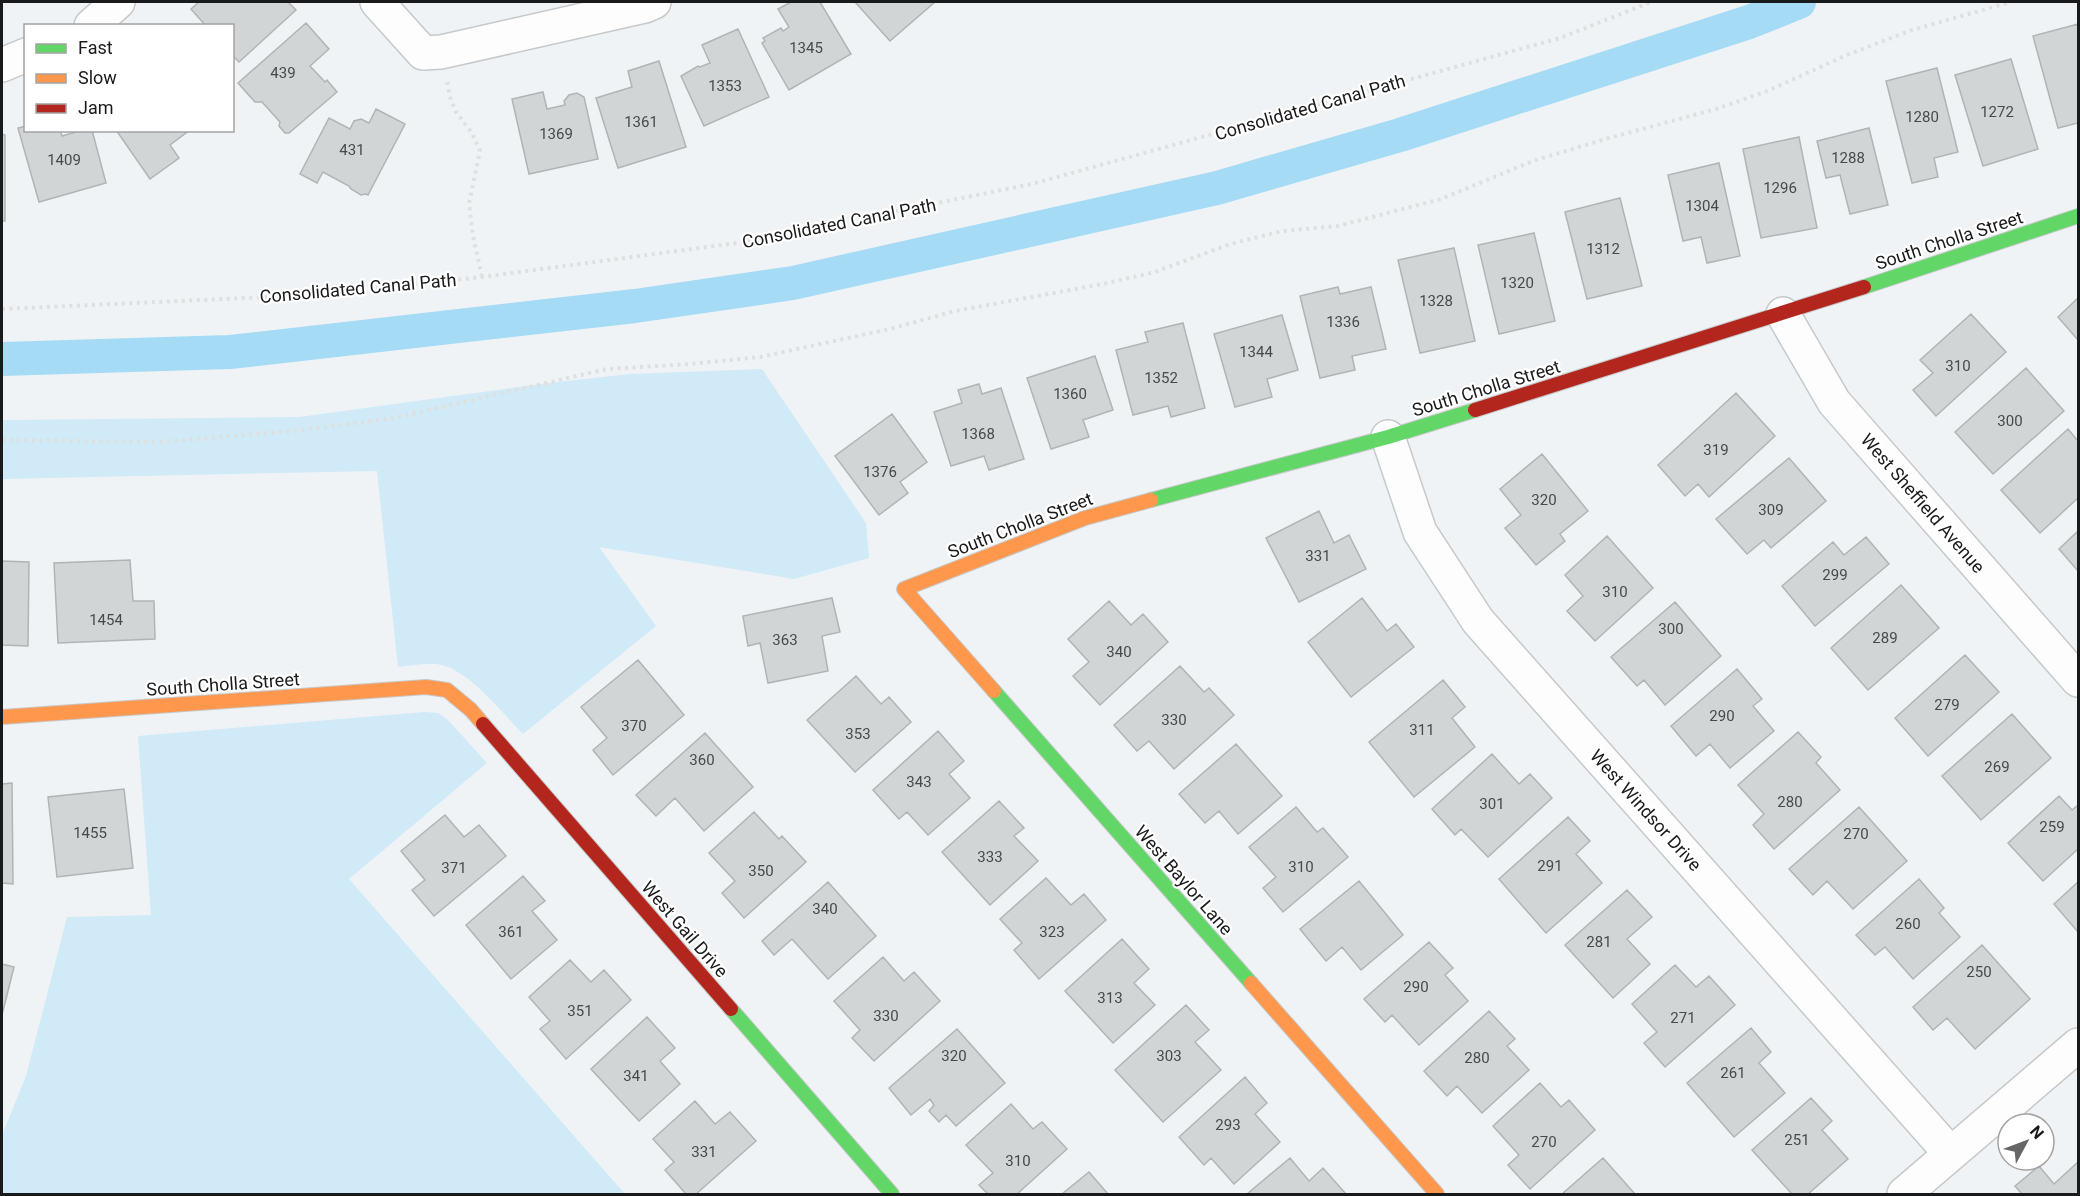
<svg xmlns="http://www.w3.org/2000/svg" width="2080" height="1196" viewBox="0 0 2080 1196" font-family="Roboto,sans-serif">
  <style>
    .green { fill: #d0eaf7 }
    .lines { fill: none; stroke-linecap: round; stroke-linejoin: round }
    .canal { stroke: #a6dbf6; stroke-width: 34 }
    .building { fill: #d2d5d6; stroke: #b1b4b5; stroke-width: 1.5 }
    .street-casing { stroke: #c6c9ca; stroke-width: 36 }
    .fast-casing { stroke: #c6c9ca; stroke-width: 16 }
    .slow-casing { stroke: #c6c9ca; stroke-width: 16 }
    .jam-casing { stroke: #c6c9ca; stroke-width: 16 }
    .path { stroke: #dedfdf; stroke-width: 4; stroke-dasharray: 3 4.5; stroke-linecap: butt }
    .street { stroke: #fdfdfe; stroke-width: 33 }
    .fast { stroke: #63d668; stroke-width: 14 }
    .slow { stroke: #ff974d; stroke-width: 14 }
    .jam { stroke: #b3261e; stroke-width: 14 }
    .labels { text-anchor: middle; dominant-baseline: central; stroke-width: 4.5; stroke-linejoin: round; paint-order: stroke }
    .number-label { font-size: 15px; fill: #47494a }
    .street-label { font-size: 18px; fill: #191a1b; stroke: #fff }
  </style>
  <rect width="100%" height="100%" fill="#f0f3f5"/>
  <!-- green -->
  <path class="green" d="M762 369 866 523 869 558 794 579 599 547 656 626 523 734C502 713 466 666 436 664 423 663 410 666 398 667L377 471 2 479V420L299 417 548 383 630 374Z
    M424 712 438 713 448 720 487 763 349 879 625 1194H2V1135L26 1076 67 917 151 915 138 736Z"/>
  <g class="lines">
    <!-- canal -->
    <path class="canal" d="M2 359 230 352 635 306 793 283 1217 188 1400 135 1749 22 1799 2"/>
  </g>
  <!-- building -->
  <path class="building" d="M199 2H288L296 10 239 62 232 55V26H206L191 9Z
    M791 2H820L851 54 789 90 762 43 765 41 763 38 781 28 783 31 789 27 778 9Z
    M855 2H935L890 41Z
    M306 23 329 49 310 66 325 82 327 80 337 92 289 133H285L279 126 280 122 262 102H255L238 83Z
    M2078 24V123L2058 128 2033 36Z
    M738 29 769 97 704 126 681 76 698 66 700 67 710 63 702 45Z
    M2011 59 2038 149 1983 166 1955 75Z
    M659 61 686 147 618 168 596 98 632 87 628 71Z
    M1937 68 1958 152 1934 158 1938 177 1912 183 1886 81Z
    M543 92 547 109 565 105 564 101 569 95 577 93 584 97 598 159 529 174 512 99Z
    M376 109 405 124 368 195 366 194 361 195 351 189 349 186 323 172 317 183 300 174 329 118 350 129 354 121 361 119 369 123Z
    M26 126V130H60L62 136 83 130H92L106 183 39 202 18 128Z
    M1869 128 1888 205 1850 214 1840 175 1826 178 1817 141Z
    M116 130H190L170 145 179 158 150 179Z
    M2 134 5 135V221H2Z
    M1799 137 1817 228 1761 238 1743 149Z
    M1719 163 1740 256 1707 263 1701 237 1683 241 1668 175Z
    M1620 198 1642 286 1587 299 1565 212Z
    M1534 233 1555 321 1499 334 1478 245Z
    M1454 248 1475 341 1420 353 1398 260Z
    M1338 287 1340 294 1371 287 1386 349 1352 356 1355 370 1320 378 1300 296Z
    M2078 298V340L2058 317Z
    M1971 314 2006 352 1936 416 1913 390 1933 373 1920 360Z
    M1282 315 1298 370 1267 379 1272 397 1235 407 1214 334Z
    M1183 323 1205 408 1171 417 1168 406 1133 415 1116 350 1148 342 1145 332Z
    M1095 356 1113 410 1083 420 1089 437 1051 449 1027 378Z
    M2026 368 2064 411 1993 474 1955 432Z
    M979 384 982 394 1001 388 1024 459 989 470 984 456 951 466 934 412 962 403 958 390Z
    M1736 393 1775 436 1709 497 1698 484 1685 496 1658 465Z
    M892 414 927 462 900 482 908 493 879 515 835 456Z
    M2068 429 2078 441V498L2040 533 2001 490Z
    M1542 454 1588 511 1560 534 1565 541 1536 565 1505 528 1521 515 1500 489Z
    M1789 458 1826 501 1771 548 1764 540 1747 554 1716 519Z
    M1319 511 1334 543 1349 535 1366 569 1299 602 1266 538Z
    M2078 531V571L2059 549Z
    M1607 536 1653 588 1595 641 1567 611 1583 596 1565 575Z
    M1866 537 1889 564 1815 626 1782 586 1833 542 1844 555Z
    M130 560 133 601H154L155 639 58 643 54 563Z
    M2 561 29 562 28 646 2 645Z
    M1901 585 1939 628 1868 690 1831 648Z
    M832 598 840 632 822 636 828 671 768 683 760 643 748 646 743 616Z
    M1362 598 1387 631 1396 624 1414 647 1351 697 1308 642Z
    M1109 601 1131 625 1143 614 1168 642 1100 705 1073 676 1089 662 1068 639Z
    M1675 602 1721 656 1665 705 1644 680 1637 686 1611 657Z
    M1965 655 1999 692 1928 756 1895 718Z
    M638 660 684 715 613 775 593 750 607 738 581 707Z
    M1180 666 1204 692 1209 688 1234 715 1174 769 1149 741 1137 751 1114 725Z
    M1737 669 1762 699 1753 706 1774 731 1730 768 1710 744 1696 756 1671 726Z
    M856 676 881 704 889 697 911 722 855 772 807 720Z
    M1443 680 1465 707 1452 718 1475 747 1414 797 1369 742Z
    M2012 714 2051 758 1981 820 1942 776Z
    M938 731 964 761 949 774 970 798 928 835 907 812 899 819 873 790Z
    M1798 732 1821 757 1816 763 1840 790 1774 849 1753 825 1764 814 1738 785Z
    M705 733 753 787 704 831 675 798 656 816 636 795Z
    M1236 744 1282 796 1238 834 1219 811 1205 823 1179 794Z
    M1492 754 1519 784 1530 774 1552 798 1488 857 1461 829 1455 835 1432 809Z
    M12 783 13 884 2 883V784Z
    M124 789 133 868 57 877 48 797Z
    M2059 796 2072 810 2078 805V849L2043 881 2008 843Z
    M999 801 1024 828 1014 836 1038 861 990 905 942 852Z
    M1296 807 1317 832 1323 828 1348 857 1283 912 1263 888 1276 877 1249 847Z
    M1859 807 1907 861 1853 909 1827 881 1813 895 1789 869Z
    M754 812 779 839 782 836 806 862 744 918 722 893 735 881 709 853Z
    M445 815 464 837 479 825 506 856 434 916 412 890 425 880 401 851Z
    M1568 817 1590 841 1576 854 1602 883 1546 933 1499 879Z
    M523 876 545 901 532 911 557 940 511 979 466 925Z
    M1046 878 1071 905 1084 894 1106 920 1039 979 1014 950 1022 943 1000 919Z
    M1919 879 1944 908 1939 913 1960 937 1913 979 1885 947 1875 955 1856 935Z
    M1359 881 1403 935 1361 970 1342 947 1326 961 1300 929Z
    M828 882 876 936 828 979 792 939 774 955 762 941Z
    M2078 882V932L2054 904Z
    M1627 890 1652 917 1627 939 1650 964 1613 998 1565 945Z
    M1122 939 1149 969 1134 983 1155 1005 1113 1043 1065 991Z
    M1429 942 1453 968 1445 975 1468 1001 1419 1045 1392 1015 1385 1022 1364 999Z
    M1982 945 2030 999 1975 1049 1947 1018 1933 1030 1913 1007Z
    M883 957 904 981 914 972 940 1001 874 1061 852 1038 860 1030 834 1001Z
    M570 960 591 982 604 970 631 1000 566 1059 540 1029 550 1021 529 997Z
    M2 964 14 967 2 1015Z
    M1675 965 1696 987 1709 976 1735 1005 1665 1067 1644 1043 1657 1032 1632 1004Z
    M1186 1005 1209 1030 1195 1042 1221 1070 1163 1122 1115 1070Z
    M1489 1011 1515 1039 1507 1046 1529 1070 1482 1113 1457 1086 1447 1096 1424 1071Z
    M647 1017 675 1048 660 1061 680 1084 639 1121 591 1069Z
    M1751 1028 1771 1052 1759 1063 1785 1093 1734 1137 1687 1083Z
    M957 1029 1005 1083 956 1126 946 1115 939 1122 929 1111 934 1105 930 1099 911 1115 889 1088Z
    M1245 1077 1267 1103 1255 1114 1280 1142 1234 1184 1211 1158 1204 1165 1179 1137Z
    M1540 1083 1561 1107 1569 1100 1595 1130 1530 1189 1508 1165 1519 1155 1493 1126Z
    M1811 1098 1832 1121 1822 1130 1848 1159 1808 1194H1792L1752 1150Z
    M695 1101 715 1124 730 1112 756 1141 696 1194H686L665 1170 674 1162 653 1139Z
    M1011 1104 1033 1129 1042 1122 1067 1149 1017 1194H988L979 1185 993 1173 966 1145Z
    M1290 1158 1309 1181 1323 1168 1346 1194H1247Z
    M1603 1158 1635 1194H1562Z
    M2078 1162V1194H2022L2015 1186 2039 1166 2054 1184Z
    M1089 1172 1108 1194H1062Z"/>
  <g class="lines">
    <!-- street casing -->
    <g class="street-casing">
      <path id="street" d="M377 2 423 53 441 52 645 6 654 2
        M91 26 118 2
        M2 65 26 55
        M1783 314 1834 402 2078 680
        M1388 437 1420 532 1478 621 1950 1153
        M1904 1194 2078 1045"/>
    </g>
    <!-- fast casing -->
    <g class="fast-casing">
      <path id="fast" d="M1864 287 2078 216
        M1151 500 1388 437 1475 410
        M994 691 1251 983
        M731 1009 892 1194"/>
    </g>
    <!-- slow casing -->
    <g class="slow-casing">
      <path id="slow" d="M994 691 904 589 1085 518 1151 500
        M2 717 426 687 447 690 471 710 483 724
        M1251 983 1437 1194"/>
    </g>
    <!-- jam casing -->
    <g class="jam-casing">
      <path id="jam" d="M1475 410 1864 287
        M483 724 731 1009"/>
    </g>
    <!-- path -->
    <path class="path" d="M447 82 451 100 456 112 472 133 480 151 469 203 473 236 482 277
      M2 309 313 295 482 277 737 243 1032 184 1560 38 1651 2
      M2 440 162 442 303 430 394 418 607 369 691 364 760 357 890 329 955 311 1103 284 1155 272 1230 244 1283 231 1338 226 1441 199 1533 161 1609 138 1716 109 1765 92 1847 55 1912 30 2011 2"/>
    <!-- street -->
    <use href="#street" class="street"/>
    <!-- fast -->
    <use href="#fast" class="fast"/>
    <!-- slow -->
    <use href="#slow" class="slow"/>
    <!-- jam -->
    <use href="#jam" class="jam"/>
  </g>
  <g class="labels">
    <!-- number labels -->
    <g class="number-label">
      <text x="806" y="48">1345</text>
      <text x="283" y="73">439</text>
      <text x="725" y="86">1353</text>
      <text x="1997" y="112">1272</text>
      <text x="1922" y="117">1280</text>
      <text x="641" y="122">1361</text>
      <text x="556" y="134">1369</text>
      <text x="352" y="150">431</text>
      <text x="1848" y="158">1288</text>
      <text x="64" y="160">1409</text>
      <text x="1780" y="188">1296</text>
      <text x="1702" y="206">1304</text>
      <text x="1603" y="249">1312</text>
      <text x="1517" y="283">1320</text>
      <text x="1436" y="301">1328</text>
      <text x="1343" y="322">1336</text>
      <text x="1256" y="352">1344</text>
      <text x="1958" y="366">310</text>
      <text x="1161" y="378">1352</text>
      <text x="1070" y="394">1360</text>
      <text x="2010" y="421">300</text>
      <text x="978" y="434">1368</text>
      <text x="1716" y="450">319</text>
      <text x="880" y="472">1376</text>
      <text x="1544" y="500">320</text>
      <text x="1771" y="510">309</text>
      <text x="1318" y="556">331</text>
      <text x="1835" y="575">299</text>
      <text x="1615" y="592">310</text>
      <text x="106" y="620">1454</text>
      <text x="1671" y="629">300</text>
      <text x="1885" y="638">289</text>
      <text x="785" y="640">363</text>
      <text x="1119" y="652">340</text>
      <text x="1947" y="705">279</text>
      <text x="1722" y="716">290</text>
      <text x="1174" y="720">330</text>
      <text x="634" y="726">370</text>
      <text x="1422" y="730">311</text>
      <text x="858" y="734">353</text>
      <text x="702" y="760">360</text>
      <text x="1997" y="767">269</text>
      <text x="919" y="782">343</text>
      <text x="1790" y="802">280</text>
      <text x="1492" y="804">301</text>
      <text x="2052" y="827">259</text>
      <text x="90" y="833">1455</text>
      <text x="1856" y="834">270</text>
      <text x="990" y="857">333</text>
      <text x="1550" y="866">291</text>
      <text x="1301" y="867">310</text>
      <text x="454" y="868">371</text>
      <text x="761" y="871">350</text>
      <text x="825" y="909">340</text>
      <text x="1908" y="924">260</text>
      <text x="511" y="932">361</text>
      <text x="1052" y="932">323</text>
      <text x="1599" y="942">281</text>
      <text x="1979" y="972">250</text>
      <text x="1416" y="987">290</text>
      <text x="1110" y="998">313</text>
      <text x="580" y="1011">351</text>
      <text x="886" y="1016">330</text>
      <text x="1683" y="1018">271</text>
      <text x="954" y="1056">320</text>
      <text x="1169" y="1056">303</text>
      <text x="1477" y="1058">280</text>
      <text x="1733" y="1073">261</text>
      <text x="636" y="1076">341</text>
      <text x="1228" y="1125">293</text>
      <text x="1797" y="1140">251</text>
      <text x="1544" y="1142">270</text>
      <text x="704" y="1152">331</text>
      <text x="1018" y="1161">310</text>
    </g>
    <!-- street labels -->
    <g class="street-label">
      <text transform="translate(1310 107) rotate(-16)">Consolidated Canal Path</text>
      <text transform="translate(839 223) rotate(-11)">Consolidated Canal Path</text>
      <text transform="translate(1949 240) rotate(-18)">South Cholla Street</text>
      <text transform="translate(358 288) rotate(-5)">Consolidated Canal Path</text>
      <text transform="translate(1486 388) rotate(-17)">South Cholla Street</text>
      <text transform="translate(1923 503) rotate(49)">West Sheffield Avenue</text>
      <text transform="translate(1020 525) rotate(-21)">South Cholla Street</text>
      <text transform="translate(223 684) rotate(-4)">South Cholla Street</text>
      <text transform="translate(1646 810) rotate(48)">West Windsor Drive</text>
      <text transform="translate(1184 880) rotate(49)">West Baylor Lane</text>
      <text transform="translate(685 929) rotate(49)">West Gail Drive</text>
    </g>
  </g>
  <!-- border -->
  <rect width="2080" height="1196" fill="none" stroke="#191a1b" stroke-width="6"/>
  <!-- legend -->
  <rect x="24" y="24" width="210" height="108" fill="#ffffff" stroke="#a3a3a4" stroke-width="1.5"/>
  <rect x="36" y="44" width="30" height="9" fill="#63d668" stroke="#a3a3a4" stroke-width="1.5"/>
  <text x="78" y="54" font-size="18" fill="#191a1b">Fast</text>
  <rect x="36" y="74" width="30" height="9" fill="#ff974d" stroke="#a3a3a4" stroke-width="1.5"/>
  <text x="78" y="84" font-size="18" fill="#191a1b">Slow</text>
  <rect x="36" y="104" width="30" height="9" fill="#b3261e" stroke="#a3a3a4" stroke-width="1.5"/>
  <text x="78" y="114" font-size="18" fill="#191a1b">Jam</text>
  <!-- north arrow -->
  <g transform="translate(2026 1142) rotate(49)"><circle r="28" fill="#ffffff" stroke="#a3a3a4" stroke-width="1.5"/>
  <path d="M0-4.5L10 22L0 15L-10 22Z" fill="#646667"/>
  <text y="-9" font-size="16" font-weight="bold" text-anchor="middle" fill="#191a1b">N</text>
  </g>
</svg>
